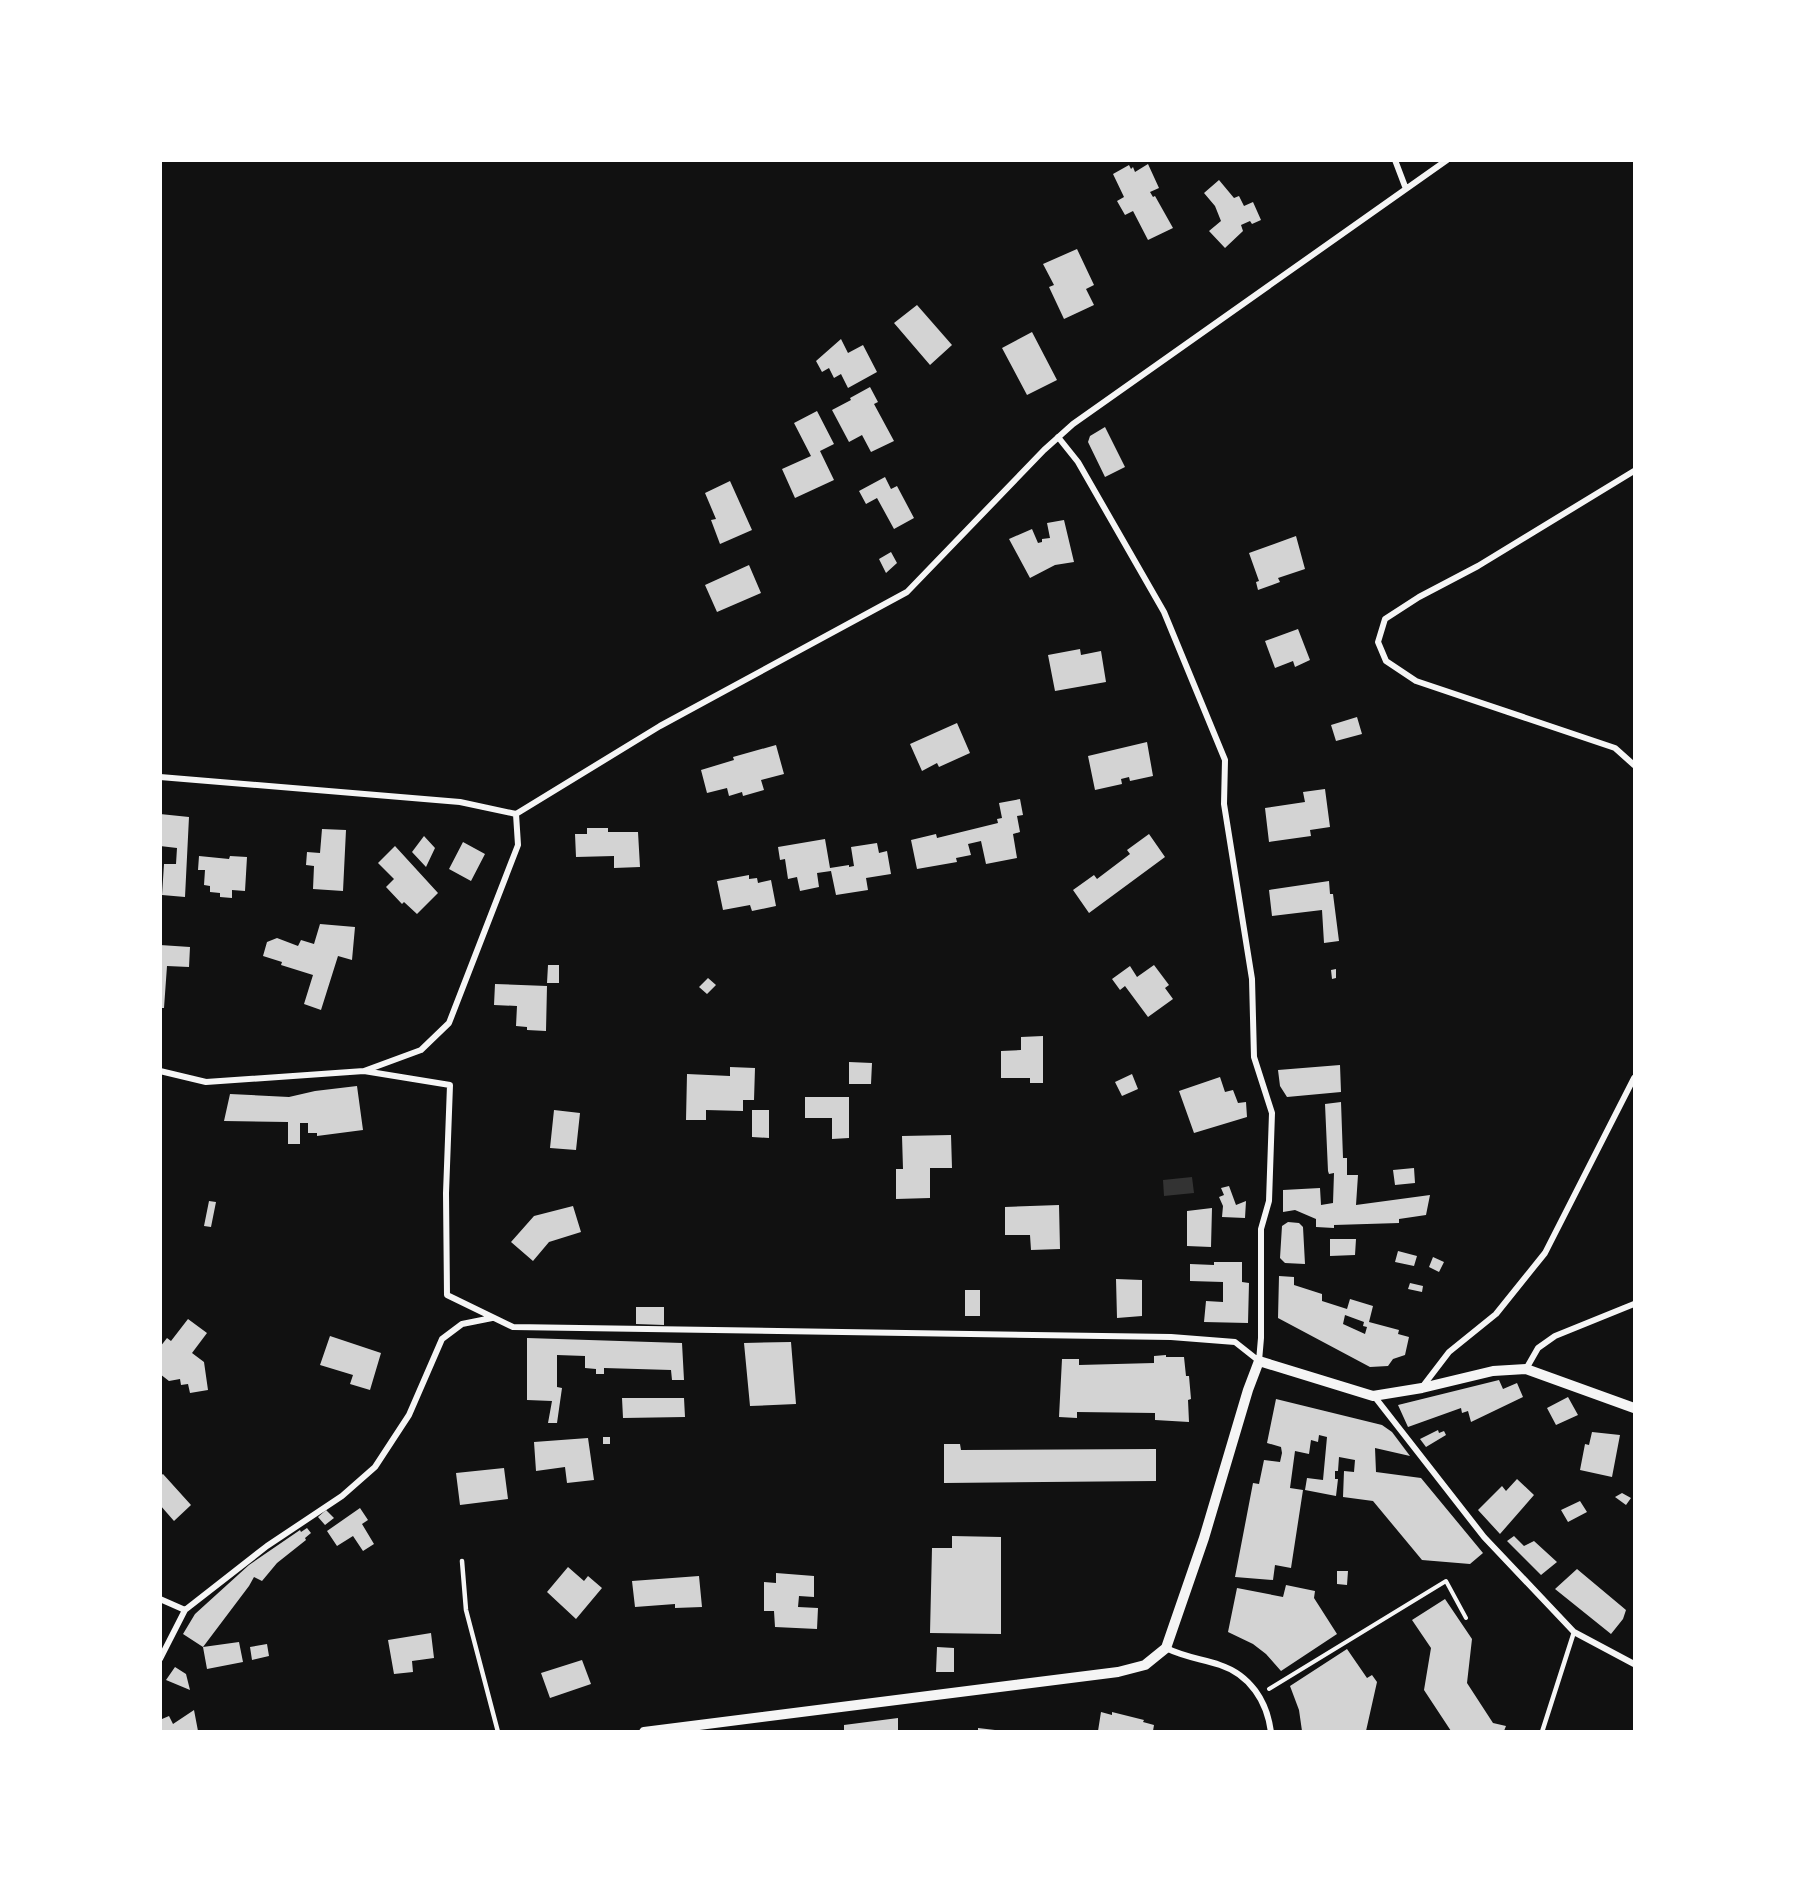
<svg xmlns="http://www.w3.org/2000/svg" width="1795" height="1892" viewBox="0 0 1795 1892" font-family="'Fira Sans Condensed',sans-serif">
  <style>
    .water { fill: #333 }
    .building { fill: #d3d3d3; fill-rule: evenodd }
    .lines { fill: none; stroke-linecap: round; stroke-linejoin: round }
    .path { stroke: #f5f5f5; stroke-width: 4 }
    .service { stroke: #f5f5f5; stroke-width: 4.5 }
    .minor { stroke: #f5f5f5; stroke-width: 6 }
    .tertiary { stroke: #f5f5f5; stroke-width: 10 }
  </style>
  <rect width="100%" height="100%" fill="#111"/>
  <!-- water -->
  <path class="water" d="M1192 1177 1194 1193 1164 1196 1163 1180Z"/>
  <!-- building -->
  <path class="building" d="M1148 164 1159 188 1150 192 1153 197 1155 196 1173 228 1148 240 1133 211 1125 215 1117 201 1124 197 1113 174 1129 165 1131 169 1133 167 1135 172Z
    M1219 180 1234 198 1239 196 1244 206 1253 202 1261 220 1252 224 1250 221 1241 225 1243 231 1225 248 1209 231 1221 221 1215 206 1204 193Z
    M1077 249 1094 285 1086 289 1094 305 1064 319 1049 287 1054 285 1043 264Z
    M917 305 952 345 930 365 894 323Z
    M1032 332 1057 380 1027 395 1002 348Z
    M841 339 848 353 863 345 877 372 848 388 841 374 834 378 829 368 822 372 816 361Z
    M870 387 878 402 874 404 894 441 871 452 862 435 849 442 832 410 851 400 850 398Z
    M817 411 834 444 820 451 834 480 795 498 782 469 811 456 794 423Z
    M1105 427 1125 467 1105 477 1088 442 1090 436Z
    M885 477 891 489 897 486 914 518 894 529 877 498 866 504 859 491Z
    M730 481 752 530 720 544 711 520 716 519 705 493Z
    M1064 520 1074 562 1055 565 1030 578 1009 539 1032 529 1038 543 1042 542V539L1050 538 1047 523Z
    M1296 536 1305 569 1278 578 1280 582 1258 590 1256 582 1259 581 1249 553Z
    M891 552 897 563 886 573 879 559Z
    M749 565 761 593 717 612 705 585Z
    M1298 629 1310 660 1295 667 1293 661 1275 668 1265 641Z
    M1080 649 1081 655 1101 651 1106 682 1055 691 1048 655Z
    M1357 717 1362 734 1336 741 1331 725Z
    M957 723 970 753 939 767 937 763 922 771 910 744Z
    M1147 742 1153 776 1130 781 1129 777 1121 779 1122 784 1095 790 1088 756Z
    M776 745 784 774 761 780 764 790 743 796 742 792 729 796 727 788 707 793 701 770 734 760 733 757Z
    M1325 789 1330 827 1310 830 1311 836 1269 842 1265 808 1305 802 1303 792Z
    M1020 799 1023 815 1017 816 1020 832 1013 834 1017 858 986 864 981 841 968 844 971 855 956 858 957 862 917 869 911 840 936 834 937 838 998 823 997 819 1002 818 999 803Z
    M160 814 189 817 185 897 162 895 164 864H176L177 848 160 846Z
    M587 828H608V832H638L640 867 614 868V856L576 857 575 834H587Z
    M322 829 346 830 343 891 313 889 314 866 306 865 307 852 320 853Z
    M1149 834 1165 857 1089 913 1073 890 1094 875 1097 879 1130 854 1127 850Z
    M424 836 435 848 426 867 412 852Z
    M825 839 830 868 849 865V867L854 866 851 847 877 843 879 853 887 851 891 874 866 878 868 890 836 895 831 871 817 873 819 887 800 891 797 877 788 879 785 859 780 860 778 847Z
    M463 842 485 854 471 881 449 869Z
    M395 846 438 893 417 914 404 902 402 904 386 887 394 879 378 863Z
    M199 856 229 859 230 856 247 857 245 891 232 890V898L220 897V893L210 892V886L204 885 205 870H198Z
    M749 875V879L757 878 758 883 771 880 776 906 752 911 750 905 723 910 717 881Z
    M1329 881 1330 894H1333L1339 941 1324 943 1322 910 1272 916 1269 890Z
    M320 924 355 927 352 960 338 956 321 1010 304 1004 313 975 281 965 282 962 263 956 267 942 277 938 298 946 301 940 314 944Z
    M160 945 190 947 189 967 167 966 164 1008H160Z
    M548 965H559V983H547Z
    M1154 965 1169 985 1165 988 1173 999 1148 1017 1125 986 1120 990 1112 979 1130 966 1137 977Z
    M1336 969V978L1332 979 1331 970Z
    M708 978 716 985 707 994 699 987Z
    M495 984 547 986 546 1031 527 1030V1027L516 1026 517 1006 494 1005Z
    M1043 1036V1083H1030V1078H1001V1051L1021 1050V1037Z
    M849 1062 872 1063 871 1084H849Z
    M1340 1065 1341 1092 1287 1097 1280 1086 1278 1070Z
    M730 1067 755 1068 754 1100H743V1111L706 1110V1120H686L687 1074 730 1076Z
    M1132 1074 1138 1089 1122 1096 1115 1082Z
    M1220 1077 1225 1092 1233 1090 1238 1103 1246 1102 1247 1117 1194 1133 1179 1091Z
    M357 1086 363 1130 317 1136V1133H308V1123H300V1144H288V1122L224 1121 230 1094 289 1097 315 1091Z
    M805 1097H849V1138L832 1139V1118H805Z
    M1341 1102 1343 1158H1347V1175H1358L1356 1205 1430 1195 1426 1215 1399 1219V1223L1334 1225V1228L1316 1227V1219L1295 1210 1283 1212V1190L1320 1188 1321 1205 1333 1203 1334 1173 1329 1174 1328 1171 1325 1104Z
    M554 1110 580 1113 576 1150 550 1148Z
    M752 1110H769V1138L752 1137Z
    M951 1135 952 1168H930V1198L896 1199V1169H903L902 1136Z
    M1414 1168 1415 1183 1395 1185 1393 1170Z
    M1229 1186 1236 1205 1246 1201 1245 1218 1222 1217 1223 1206 1219 1197 1224 1195 1221 1188Z
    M209 1201 216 1202 211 1227 204 1226Z
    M1059 1205 1060 1249 1031 1250 1030 1235H1005V1207Z
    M573 1206 581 1232 549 1242 533 1261 511 1242 534 1216Z
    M1212 1208 1211 1247 1187 1246V1211Z
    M1288 1222 1299 1223 1303 1227 1305 1264 1285 1263 1280 1258 1282 1226Z
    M1330 1239H1356L1355 1255 1330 1256Z
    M1398 1251 1417 1256 1414 1266 1395 1262Z
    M1433 1257 1444 1262 1439 1272 1429 1267Z
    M1214 1262H1242V1282L1249 1283 1248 1323 1204 1322 1206 1301 1223 1302V1282L1190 1281V1264L1214 1265Z
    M1279 1276 1294 1277V1285L1322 1294V1301L1347 1309 1350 1299 1373 1306 1369 1322 1399 1330 1398 1334 1409 1337 1405 1355 1393 1359 1388 1366 1370 1367 1278 1318ZM1345 1315 1364 1322 1363 1326 1367 1327 1365 1334 1343 1324Z
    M1116 1279 1142 1280V1316L1117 1318Z
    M1410 1283 1423 1286 1422 1292 1408 1289Z
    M965 1290H980V1316H965Z
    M636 1307H664V1325L636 1324Z
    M188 1319 207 1333 192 1353 204 1362 208 1390 190 1393 188 1384 181 1385 180 1379 169 1381 160 1374V1347L167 1338 171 1341Z
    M330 1336 381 1353 370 1390 350 1384 353 1375 320 1365Z
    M527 1338 682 1343 684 1380H672L671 1370 604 1368V1374H596V1369L585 1368V1356L557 1355V1387L562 1388 557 1423H548L552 1401 527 1400Z
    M791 1342 796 1404 750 1406 744 1343Z
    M1166 1355V1357H1184L1186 1376H1189L1191 1399 1188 1400 1189 1422 1155 1420V1413L1077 1412V1418L1059 1417 1062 1359H1079V1365L1154 1363V1356Z
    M1499 1380 1503 1389 1517 1383 1523 1397 1471 1422 1468 1411 1462 1413 1461 1408 1408 1427 1398 1405Z
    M1568 1397 1578 1415 1556 1425 1547 1408Z
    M622 1398H684L685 1417 623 1418Z
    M1276 1399 1382 1425 1392 1432 1410 1456 1375 1448 1376 1472 1421 1478 1483 1553 1470 1564 1422 1560 1373 1501 1343 1497 1344 1471 1354 1472 1355 1460 1339 1457 1338 1471H1335V1479H1338L1336 1496 1305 1490 1307 1478 1323 1480 1327 1437 1319 1435 1318 1442 1311 1440 1309 1454 1295 1451 1290 1488 1303 1490 1291 1568 1275 1565 1273 1580 1235 1577 1253 1483 1259 1484 1264 1460 1280 1462 1282 1453 1281 1447 1267 1443Z
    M1438 1430 1439 1433 1444 1431 1446 1435 1426 1447 1420 1439Z
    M1592 1432 1620 1435 1612 1477 1580 1470 1585 1444 1589 1445Z
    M603 1437H610V1444H603Z
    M588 1438 594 1480 567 1483 565 1467 536 1471 534 1442Z
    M944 1444H960L961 1450 1156 1449V1481L944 1483Z
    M504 1468 508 1499 460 1505 456 1473Z
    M163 1474 191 1505 174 1521 160 1505V1476Z
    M1517 1479 1534 1495 1500 1534 1478 1510 1502 1486 1506 1491Z
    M1622 1493 1631 1498 1626 1505 1615 1497Z
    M1580 1501 1587 1512 1568 1522 1561 1510Z
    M360 1508 368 1520 362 1524 374 1544 363 1551 353 1536 337 1546 327 1531Z
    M326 1510 334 1518 325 1525 318 1517Z
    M307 1528 311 1533 305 1538 306 1540 277 1563 262 1581 254 1577 249 1586 203 1647 183 1634 195 1614 249 1565 300 1530 301 1532Z
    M952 1536 1001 1537V1634L930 1633 932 1548H952Z
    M1514 1536 1524 1546 1534 1541 1557 1562 1541 1575 1507 1541Z
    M568 1567 584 1581 588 1576 602 1588 576 1619 547 1592Z
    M1577 1569 1626 1610 1623 1619 1611 1634 1555 1589Z
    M1337 1571H1348L1347 1585 1337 1584Z
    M776 1573 814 1576V1597L799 1596 798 1607 818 1608 817 1629 775 1627 774 1611H764V1582L776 1583Z
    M699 1576 702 1607 675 1608V1604L635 1607 632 1581Z
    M1286 1585 1315 1591 1314 1598 1337 1634 1281 1671 1266 1654 1253 1644 1228 1632 1237 1588 1283 1597Z
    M1445 1599 1472 1639 1467 1683 1493 1723 1506 1726 1504 1731H1451L1424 1690 1431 1648 1412 1620Z
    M431 1633 434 1658 412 1661 413 1672 394 1674 388 1640Z
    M239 1642 243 1662 207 1669 203 1647Z
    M267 1644 269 1656 252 1660 250 1647Z
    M937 1647 954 1648V1672H936Z
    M1347 1649 1367 1678 1372 1675 1377 1682 1366 1731H1302L1299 1710 1290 1686Z
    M582 1660 591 1684 550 1698 541 1673Z
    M175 1667 186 1674 190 1690 166 1680Z
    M194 1710 198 1731H160V1716L162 1719 169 1716 173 1724Z
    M1101 1712 1112 1715V1712L1144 1720 1143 1722 1154 1725 1153 1731H1098Z
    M898 1718V1731H844V1725Z
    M978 1728 995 1730V1731H978Z"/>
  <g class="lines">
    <!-- path -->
    <path class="path" d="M1269 1689 1446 1581 1466 1618"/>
    <!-- service -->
    <path class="service" d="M462 1561 466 1610 498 1732
      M1542 1732 1574 1632"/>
    <!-- minor -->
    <path class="minor" d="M1395 160 1406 189
      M1058 437 1078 462 1164 612 1225 760 1224 804 1252 979 1254 1057 1272 1113 1269 1201 1261 1229V1338L1259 1361
      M1634 471 1478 566 1419 597 1385 619 1378 642 1386 661 1416 681 1615 748 1634 765
      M160 777 460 802 516 814 660 726 907 592 1044 450 1073 424 1447 160
      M160 1071 206 1082 364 1071 450 1085 446 1193 447 1295 513 1327 1171 1337 1235 1342 1259 1361
      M364 1071 421 1050 449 1023 518 845 516 814
      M1526 1369 1538 1348 1555 1336 1634 1304
      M1423 1386 1449 1352 1496 1314 1545 1253 1634 1078
      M1374 1396 1484 1537 1574 1632 1634 1664
      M160 1599 185 1610
      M1166 1648C1184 1657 1202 1659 1220 1665 1250 1675 1267 1701 1271 1732
      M160 1659 185 1610 267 1546 342 1496 375 1467 409 1415 442 1339 462 1324 492 1318"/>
    <!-- tertiary -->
    <path class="tertiary" d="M644 1732 1118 1672 1145 1665 1166 1648 1204 1538 1248 1390 1259 1361 1373 1396 1422 1388 1493 1371 1526 1369 1634 1408"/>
  </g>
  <!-- border -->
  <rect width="1795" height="1892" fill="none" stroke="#ffffff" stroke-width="324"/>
</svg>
